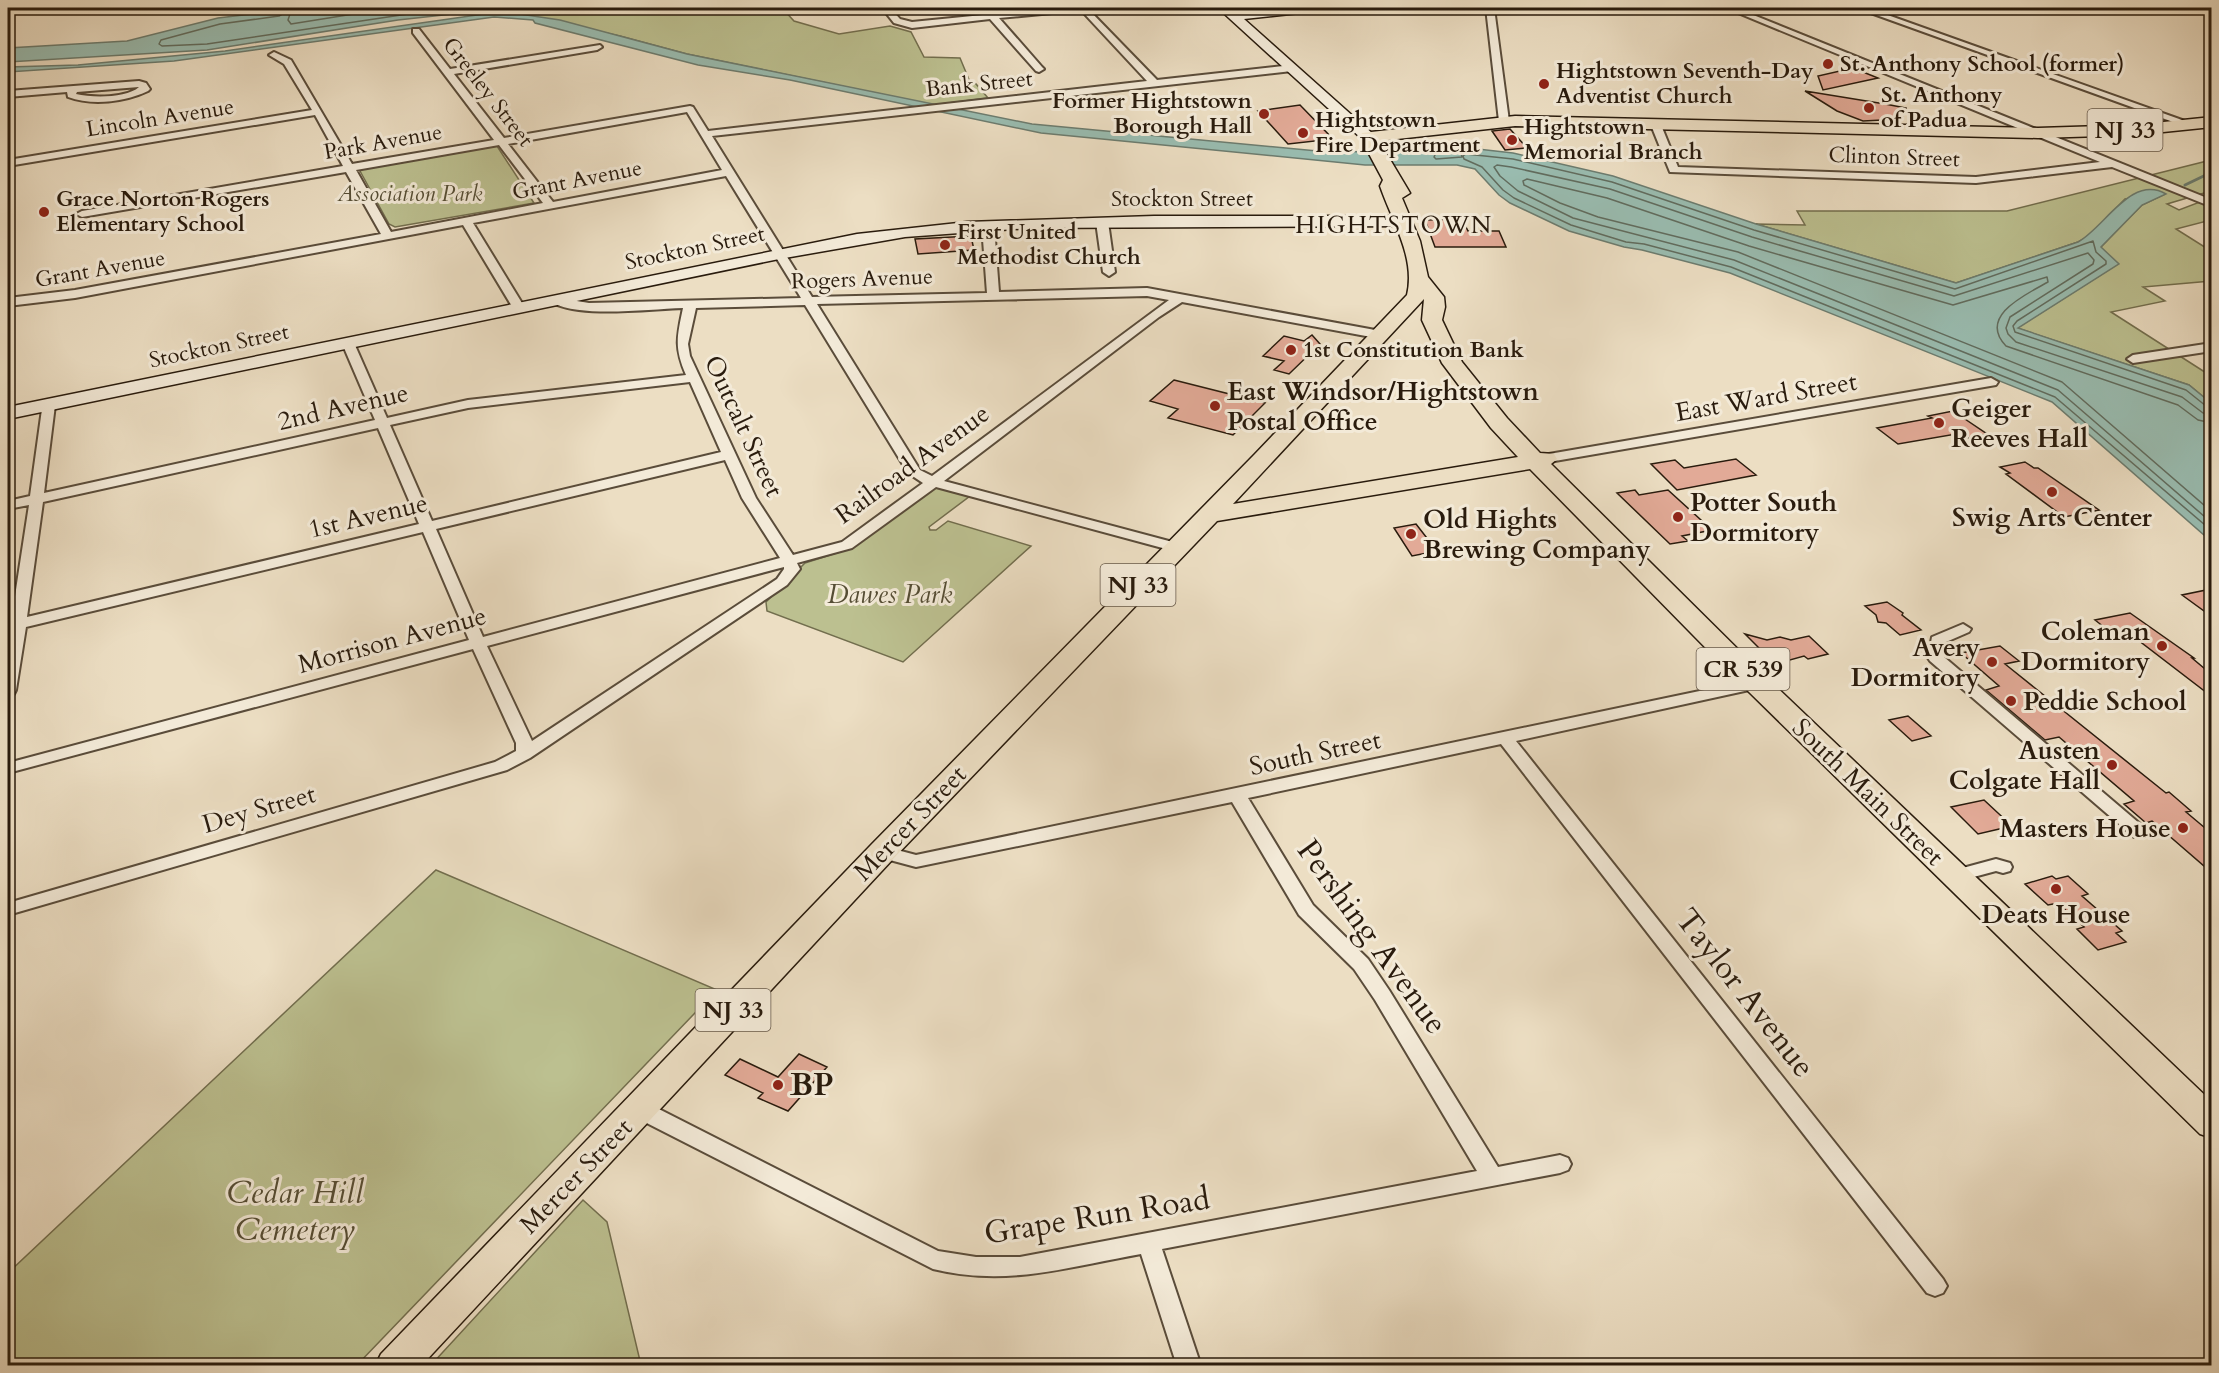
<svg xmlns="http://www.w3.org/2000/svg" width="2219" height="1373" viewBox="0 0 2219 1373" font-family="Cardo,serif">
  <style>
    .green { fill: #bcc090; stroke: #726e4e; stroke-width: 1.5 }
    .water { fill: #99bcb0; stroke: #6c7c6f; stroke-width: 1.5 }
    .lines { fill: none; stroke-linecap: round; stroke-linejoin: round }
    .shore { stroke: #616c5e; stroke-width: 1.5 }
    .stream { stroke: #6c7c6f; stroke-width: 3 }
    .building { fill: #e2aa97; stroke: #291b0d; stroke-width: 1.5 }
    .street-casing { stroke: #5a4c3a; stroke-width: 4 }
    .secondary-casing { stroke: #291b0d; stroke-width: 3 }
    .primary-casing { stroke: #291b0d; stroke-width: 3 }
    .street { fill: #f3ead8; fill-rule: evenodd }
    .secondary { fill: #f3ead8; fill-rule: evenodd }
    .primary { fill: #ecdec3; fill-rule: evenodd }
    .poi-dot { fill: #8f2418; stroke: #f3ead8; stroke-width: 2 }
    .labels { text-anchor: middle; dominant-baseline: central; stroke-width: 6; stroke-linejoin: round; paint-order: stroke }
    .far-poi-label { font-size: 22px; font-weight: bold; fill: #291b0d; stroke: #f3ead8; text-anchor: start }
    .far-street-label { font-size: 22px; fill: #291b0d; stroke: #f3ead8 }
    .far-park-label { font-size: 22px; font-style: italic; fill: #554d34; stroke: #f3ead8 }
    .shield { fill: #f3ead8; stroke: #66594a; stroke-width: 1.5 }
    .shield-label { font-size: 24px; font-weight: bold; fill: #291b0d }
    .far-quarter-label { font-size: 24px; letter-spacing: 1.5px; fill: #291b0d; stroke: #f3ead8 }
    .poi-label { font-size: 26px; font-weight: bold; fill: #291b0d; stroke: #f3ead8; text-anchor: start }
    .street-label { font-size: 26px; fill: #291b0d; stroke: #f3ead8 }
    .park-label { font-size: 26px; font-style: italic; fill: #554d34; stroke: #f3ead8 }
    .near-street-label { font-size: 32px; fill: #291b0d; stroke: #f3ead8 }
    .near-poi-label { font-size: 32px; font-weight: bold; fill: #291b0d; stroke: #f3ead8; text-anchor: start }
    .near-park-label { font-size: 32px; font-style: italic; fill: #554d34; stroke: #f3ead8 }
  </style>
  <rect width="100%" height="100%" fill="#ecdec3"/>
  <filter id="stains"><feTurbulence type="fractalNoise" baseFrequency=".00333" numOctaves="4"/><feColorMatrix values="0 0 0 0 .2 0 0 0 0 .09 0 0 0 0 .02 0 0 0 .5 -.17"/></filter>
  <radialGradient id="worn" r=".72"><stop offset=".6" stop-color="#630" stop-opacity="0"/><stop offset="1" stop-color="#630" stop-opacity=".3"/></radialGradient>
  <!-- green -->
  <path class="green" d="M554 8H782L794 21 839 34 890 26 911 32 924 57 960 58 970 82 976 84 988 98 932 105 687 54 620 36 513 13Z
    M489 146H497L534 203 395 227 389 224 360 171 363 168Z
    M2211 160V191L2167 204 2179 210 2205 200 2211 203V220L2176 229 2211 251V281L2143 287 2165 301 2111 312 2211 376V403L2189 385 2017 328 2118 264 2100 248 2142 205 2165 194 2125 199 2089 236 2078 242 1956 283 1756 224 1805 225 1797 211H2007Z
    M935 487 970 496 929 527 930 530H936L948 521 1031 546 903 662 767 611 766 602 805 563 852 548Z
    M436 870 717 990 357 1365H8V1273Z
    M583 1200 607 1222 641 1365H431Z"/>
  <!-- water -->
  <path class="water" d="M304 8H507L398 20 207 50 8 62V48L127 41 218 18Z
    M491 13H513L560 20 687 54 1032 124 1328 152 1422 151 1451 146 1513 153 1613 176 1756 224 1956 283 2078 242C2105 227 2131 174 2166 194L2142 205 2101 247 2119 264 2018 328 2189 385 2211 403V537L2204 535 2052 402 1730 273 1642 250 1624 247 1569 231 1510 203 1499 195 1475 169 1457 165H1365L1041 133 790 80 698 65 535 23 533 20 494 17 174 61 8 72V67L78 65 225 51Z"/>
  <g class="lines">
    <!-- shore -->
    <path class="shore" d="M285 8 284 13 279 16 220 24 161 40 159 44 162 46 207 44 448 8
      M292 8 288 20 291 24 391 8
      M1451 152 1461 153 1462 157 1436 159 1434 157 1436 153Z
      M2212 407 2206 406 2186 390 2015 332 2013 326 2017 321 2106 264V261L2096 252 2093 241 1955 289 1754 230 1612 182 1513 159 1466 154 1463 156 1464 159 1482 167 1503 190 1514 198 1571 225 1626 242 1644 244 1731 267 2055 397 2212 531
      M2212 414 2203 413 2182 397 2016 342 2008 334 2006 328 2010 317 2093 264 2094 260 2088 253 1954 296 1752 237 1610 189 1511 167 1497 165 1494 167 1500 176 1518 191 1573 218 1734 260 2058 390 2212 523
      M2212 423 2198 420 2178 405 2006 346C1977 316 2027 294 2048 282L2047 277 1953 305 1749 246 1607 198 1527 179 1523 181 1524 185 1560 203 1598 217 1738 252 2062 382 2212 512"/>
    <!-- stream -->
    <path class="stream" d="M2185 185 2212 172"/>
  </g>
  <!-- building -->
  <path class="building" d="M1853 68 1878 78 1823 90 1818 76Z
    M1805 91 1885 104 1906 108 1902 119 1863 121 1837 111Z
    M1300 105 1333 139 1288 144 1258 111Z
    M1510 129 1527 148 1505 150 1492 131Z
    M1462 219 1468 231H1499L1506 247H1435L1425 220Z
    M971 236 974 250 918 254 915 239Z
    M1312 335 1320 344 1289 374 1274 370 1284 361 1263 356 1284 336 1304 341Z
    M1174 380 1265 403 1233 435 1168 418 1178 409 1150 401Z
    M1953 411 1987 434 1963 439 1956 434 1898 444 1877 428 1932 418 1928 416Z
    M1736 459 1756 475 1677 490 1651 464 1675 460 1684 468Z
    M2025 462 2034 468H2038L2099 510 2064 517 2006 474 2010 473 2000 467Z
    M1635 490 1639 495 1668 490 1712 530 1682 536 1688 541 1670 544 1617 493Z
    M1416 524 1437 551 1412 556 1394 528Z
    M2211 589V616L2182 595Z
    M1887 602 1903 613 1902 615 1921 630 1900 635 1886 623 1878 622 1876 615 1865 606Z
    M2130 613 2194 658H2192L2211 674V696L2130 634 2121 632 2113 634 2095 620Z
    M1745 634 1767 640 1780 637 1791 640 1809 636 1828 654 1808 659 1804 656 1775 664Z
    M2000 646 2019 661 2005 664 2166 793 2169 792 2191 811 2186 812 2211 833V872L2152 821 2146 823 2124 804 2134 801 2059 737 2045 740 1986 690 1999 686 1961 653Z
    M1908 716 1931 736 1912 741 1889 720Z
    M1984 800 2012 826 1978 834 1951 807Z
    M2052 876 2056 879 2068 876 2088 894 2082 896 2122 931 2116 933 2126 942 2098 950 2077 929 2084 927 2058 903 2048 905 2025 884Z
    M799 1054 827 1067 788 1111 758 1098 763 1093 725 1075 740 1059 778 1077Z"/>
  <g class="lines">
    <!-- street casing -->
    <g class="street-casing">
      <path id="street" d="M882 8H890L900 19 912 22 1053 8H1077L1073 11 999 18 1042 67 1044 69 1039 72 1036 71 990 19 912 28 894 23Z
        M1079 8H1087L1157 80 1292 65 1297 68 1292 71 712 136 812 297 987 293 982 226 988 223 994 226 999 292 1147 288 1386 332 1388 335 1382 339 1182 302 1159 317 944 481 1180 544 1182 547 1180 550H1170L936 487 852 548 797 563 800 569 787 585 530 758 507 770 8 915V903L495 762 516 751V743L473 649 8 773V763L469 640 423 532 26 627 16 690 14 694 8 695V642L29 505 8 509V501L30 496 43 402 48 401 55 405 44 493 375 420 342 343 344 340H352L354 343 387 418 468 400 686 375C674 347 677 337 683 308 648 309 583 318 553 303V297L589 303 801 298 726 176 473 223 525 308 519 312 513 308 463 225 75 298 8 306V298L75 290 381 234 346 172 82 217 76 214 82 211 343 166 315 115 8 166V160L312 110 284 64 269 55 274 52 291 60 352 164 494 140 413 33V29H419L450 69 600 45 602 47 597 50 454 74 504 138 690 106 693 107 708 131 1147 81ZM687 112 722 170 553 202 508 144ZM499 145 543 203 391 232 356 170ZM1147 296 1169 300 932 476 920 470 817 304ZM805 305 908 473 923 483 842 542 793 555 756 498 690 356 688 344 696 308ZM690 382 721 452 432 521 390 425 468 408ZM378 428 419 524 27 617 43 502ZM725 460 742 498 780 558 483 637 436 529ZM784 567V569L777 579 532 741 487 646Z
        M1486 8H1494L1509 121 1504 124 1499 121Z
        M1726 8H1736L2212 200V207L2112 167 1976 183 1670 172 1651 125 1652 123 1661 125 1678 167 1976 177 2100 162Z
        M1857 8H1868L2196 125 2187 127Z
        M139 81 146 83 150 89 148 91C125 102 92 106 68 97L67 92 8 97V91ZM139 87C127 98 93 98 76 94L77 92Z
        M1102 219 1108 222 1115 272 1109 276 1103 272 1096 222Z
        M2212 343V351L2133 363 2127 359 2133 355Z
        M1991 378 1998 382 1996 385 1549 462 1542 458 1549 454Z
        M1963 624 1971 629 1969 632 1946 642 1944 657 2146 829 2149 833 2146 837H2134L1930 661 1928 658 1932 637Z
        M1757 679 1763 681 1765 684 1763 687 1516 741 1943 1279 1947 1286 1943 1293 1935 1296 1927 1293 1501 744 1248 798 1313 905 1368 959 1389 990 1498 1167 1560 1155 1568 1158 1571 1164 1568 1170 1560 1173 1162 1249 1201 1366H1177L1141 1254C1068 1267 1007 1287 933 1269L631 1115 628 1109 631 1103 639 1101 647 1103 938 1251 976 1257H1020L1477 1171 1375 1000 1354 969 1299 915 1232 802 916 867 875 856 873 852 875 848 882 846 916 855Z
        M1996 859 2010 863 2012 867 2010 871 2003 873 1996 871 1955 882 1948 880 1946 876 1948 872Z"/>
    </g>
    <!-- secondary casing -->
    <g class="secondary-casing">
      <path id="secondary" d="M8 8H19L8 13Z
        M1218 8H1231L1236 12 1277 8H1315L1309 12 1244 19 1373 134 1375 137 1373 140H1363Z
        M1154 216H1403L1411 221 1403 226 1029 228 905 237 779 259 8 419V407L857 234 967 222Z"/>
    </g>
    <!-- primary casing -->
    <g class="primary-casing">
      <path id="primary" d="M1515 116 2038 128 2134 125 2212 117V127L2134 135 2038 138 1515 126 1379 141 1410 193 1402 198 1420 241 1428 277 1444 297 1445 307 1442 320 1462 362 1507 418 1540 453 1554 454 1557 459 1551 464 1767 678 2212 1102V1138L2200 1134 1747 690 1530 469 1217 521 893 859 421 1366H375L381 1354 871 845 1254 455 1407 295C1416 258 1392 221 1380 186L1383 180 1360 137 1362 133ZM1424 299 1422 320 1442 363 1491 428 1518 457 1233 504Z"/>
    </g>
    <!-- street -->
    <use href="#street" class="street"/>
    <!-- secondary -->
    <use href="#secondary" class="secondary"/>
    <!-- primary -->
    <use href="#primary" class="primary"/>
  </g>
  <!-- markers -->
  <g class="poi-dot">
    <circle cx="1828" cy="64" r="6"/>
    <circle cx="1544" cy="84" r="6"/>
    <circle cx="1869" cy="108" r="6"/>
    <circle cx="1264" cy="114" r="6"/>
    <circle cx="1303" cy="133" r="6"/>
    <circle cx="1512" cy="140" r="6"/>
    <circle cx="44" cy="212" r="6"/>
    <circle cx="945" cy="245" r="6"/>
    <circle cx="1291" cy="350" r="6"/>
    <circle cx="1215" cy="406" r="6"/>
    <circle cx="1939" cy="423" r="6"/>
    <circle cx="2052" cy="492" r="6"/>
    <circle cx="1678" cy="517" r="6"/>
    <circle cx="1411" cy="534" r="6"/>
    <circle cx="2162" cy="646" r="6"/>
    <circle cx="1992" cy="662" r="6"/>
    <circle cx="2011" cy="701" r="6"/>
    <circle cx="2112" cy="765" r="6"/>
    <circle cx="2183" cy="828" r="6"/>
    <circle cx="2056" cy="889" r="6"/>
    <circle cx="778" cy="1085" r="6"/>
  </g>
  <g class="labels">
    <!-- far-poi labels -->
    <g class="far-poi-label">
      <text x="1840" y="64">St. Anthony School (former)</text>
      <text x="1556" y="71">Hightstown Seventh-Day<tspan x="1556" dy="25">Adventist Church</tspan></text>
      <text x="1881" y="95">St. Anthony<tspan x="1881" dy="25">of Padua</tspan></text>
      <text x="1252" y="101" text-anchor="end">Former Hightstown<tspan x="1252" dy="25">Borough Hall</tspan></text>
      <text x="1315" y="120">Hightstown<tspan x="1315" dy="25">Fire Department</tspan></text>
      <text x="1524" y="127">Hightstown<tspan x="1524" dy="25">Memorial Branch</tspan></text>
      <text x="56" y="199">Grace Norton Rogers<tspan x="56" dy="25">Elementary School</tspan></text>
      <text x="957" y="232">First United<tspan x="957" dy="25">Methodist Church</tspan></text>
      <text x="1303" y="350">1st Constitution Bank</text>
    </g>
    <!-- far-street labels -->
    <g class="far-street-label">
      <text transform="translate(979 84) rotate(-6)">Bank Street</text>
      <text transform="translate(488 92) rotate(52)">Greeley Street</text>
      <text transform="translate(160 118) rotate(-9)">Lincoln Avenue</text>
      <text transform="translate(383 142) rotate(-10)">Park Avenue</text>
      <text transform="translate(1894 157) rotate(2)">Clinton Street</text>
      <text transform="translate(577 180) rotate(-11)">Grant Avenue</text>
      <text x="1182" y="199">Stockton Street</text>
      <text transform="translate(695 248) rotate(-12)">Stockton Street</text>
      <text transform="translate(100 269) rotate(-10)">Grant Avenue</text>
      <text transform="translate(862 279) rotate(-2)">Rogers Avenue</text>
      <text transform="translate(219 346) rotate(-12)">Stockton Street</text>
    </g>
    <!-- far-park labels -->
    <g class="far-park-label">
      <text x="410" y="194">Association Park</text>
    </g>
    <!-- shield labels -->
    <g class="shield">
      <rect x="2087.5" y="109" width="75" height="42" rx="4.5"/>
      <rect x="1100.5" y="564" width="75" height="42" rx="4.5"/>
      <rect x="1696.5" y="648" width="93" height="42" rx="4.5"/>
      <rect x="695.5" y="989" width="75" height="42" rx="4.5"/>
    </g>
    <g class="shield-label">
      <text x="2125" y="130">NJ 33</text>
      <text x="1138" y="585">NJ 33</text>
      <text x="1743" y="669">CR 539</text>
      <text x="733" y="1010">NJ 33</text>
    </g>
    <!-- far-quarter labels -->
    <g class="far-quarter-label">
      <text x="1394" y="225">HIGHTSTOWN</text>
    </g>
    <!-- poi labels -->
    <g class="poi-label">
      <text x="1227" y="391">East Windsor/Hightstown<tspan x="1227" dy="30">Postal Office</tspan></text>
      <text x="1951" y="408">Geiger<tspan x="1951" dy="30">Reeves Hall</tspan></text>
      <text x="1690" y="502">Potter South<tspan x="1690" dy="30">Dormitory</tspan></text>
      <text x="2052" y="517" text-anchor="middle">Swig Arts Center</text>
      <text x="1423" y="519">Old Hights<tspan x="1423" dy="30">Brewing Company</tspan></text>
      <text x="2150" y="631" text-anchor="end">Coleman<tspan x="2150" dy="30">Dormitory</tspan></text>
      <text x="1980" y="647" text-anchor="end">Avery<tspan x="1980" dy="30">Dormitory</tspan></text>
      <text x="2023" y="701">Peddie School</text>
      <text x="2100" y="750" text-anchor="end">Austen<tspan x="2100" dy="30">Colgate Hall</tspan></text>
      <text x="2171" y="828" text-anchor="end">Masters House</text>
      <text x="2056" y="914" text-anchor="middle">Deats House</text>
    </g>
    <!-- street labels -->
    <g class="street-label">
      <text transform="translate(1766 397) rotate(-10)">East Ward Street</text>
      <text transform="translate(343 407) rotate(-13)">2nd Avenue</text>
      <text transform="translate(744 426) rotate(65)">Outcalt Street</text>
      <text transform="translate(912 464) rotate(-36)">Railroad Avenue</text>
      <text transform="translate(368 516) rotate(-13)">1st Avenue</text>
      <text transform="translate(392 640) rotate(-15)">Morrison Avenue</text>
      <text transform="translate(1315 753) rotate(-12)">South Street</text>
      <text transform="translate(1868 792) rotate(44)">South Main Street</text>
      <text transform="translate(259 809) rotate(-16)">Dey Street</text>
      <text transform="translate(910 823) rotate(-46)">Mercer Street</text>
      <text transform="translate(576 1176) rotate(-46)">Mercer Street</text>
    </g>
    <!-- park labels -->
    <g class="park-label">
      <text x="890" y="594">Dawes Park</text>
    </g>
    <!-- near-street labels -->
    <g class="near-street-label">
      <text transform="translate(1372 937) rotate(54)">Pershing Avenue</text>
      <text transform="translate(1745 993) rotate(52)">Taylor Avenue</text>
      <text transform="translate(1097 1216) rotate(-9)">Grape Run Road</text>
    </g>
    <!-- near-poi labels -->
    <g class="near-poi-label">
      <text x="790" y="1085">BP</text>
    </g>
    <!-- near-park labels -->
    <g class="near-park-label">
      <text x="295" y="1193">Cedar Hill<tspan x="295" dy="37">Cemetery</tspan></text>
    </g>
  </g>
  <!-- margin -->
  <rect width="2219" height="1373" fill="none" stroke="#ecdec3" stroke-width="30"/>
  <rect x="9" y="9" width="2201" height="1355" fill="none" stroke="#291b0d" stroke-width="3"/>
  <rect x="15" y="15" width="2189" height="1343" fill="none" stroke="#291b0d" stroke-width="1.5"/>
  <rect width="100%" height="100%" filter="url(#stains)"/>
  <rect width="100%" height="100%" fill="url(#worn)"/>
</svg>
